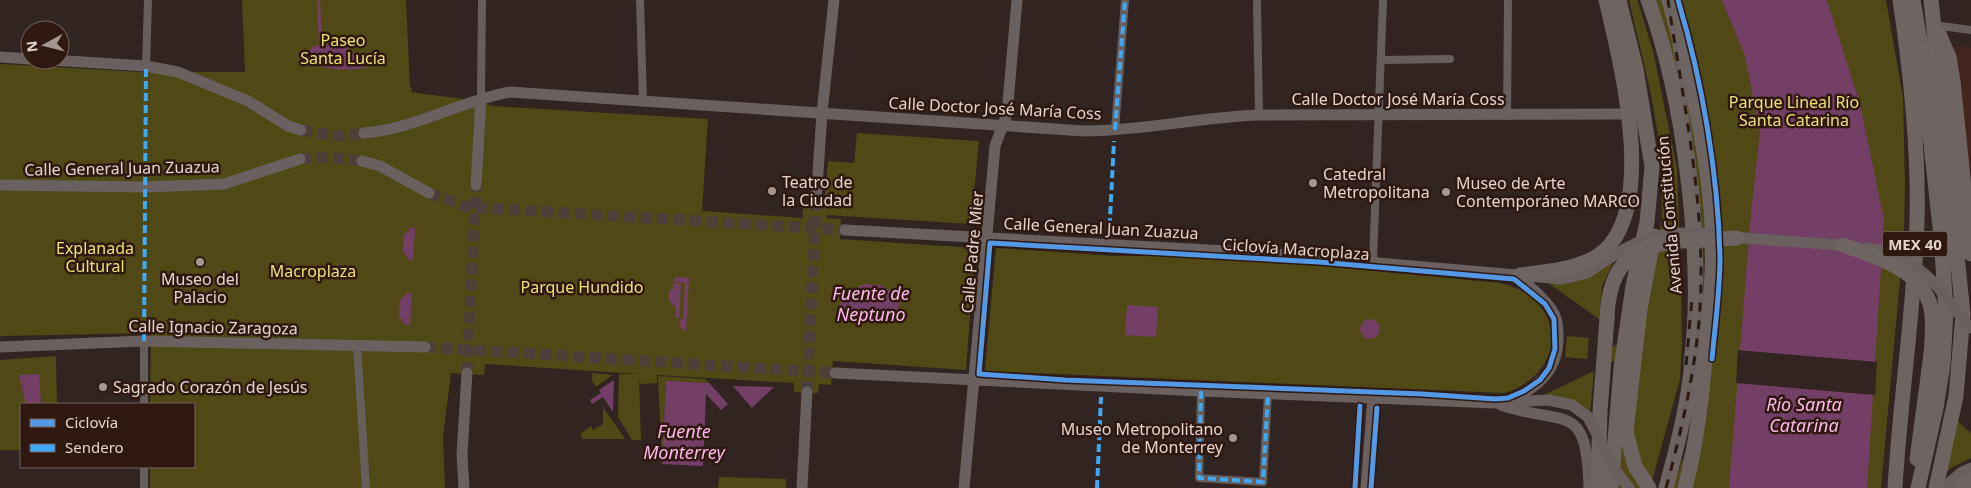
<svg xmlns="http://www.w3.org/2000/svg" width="1971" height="488" viewBox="0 0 1971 488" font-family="'Noto Sans',sans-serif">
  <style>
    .built { fill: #42251c }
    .green { fill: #514915 }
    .water { fill: #743f67 }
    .pier { fill: #322420 }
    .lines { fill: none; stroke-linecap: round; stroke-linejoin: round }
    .secondary-tunnel { stroke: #4d3e3a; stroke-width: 11; stroke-dasharray: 11 5.5; stroke-linecap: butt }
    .street { stroke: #655e5c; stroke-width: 8 }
    .secondary { stroke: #69605f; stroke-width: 11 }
    .highway { stroke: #6e6462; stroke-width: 15 }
    .rail-casing { stroke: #6a6261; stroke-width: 5 }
    .rail { stroke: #2f1810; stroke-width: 3; stroke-dasharray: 9; stroke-linecap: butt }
    .secondary-bridge { stroke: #69605f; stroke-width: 11 }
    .highway-bridge { stroke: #6e6462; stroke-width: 15 }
    .quiet { stroke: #3fa9f5; stroke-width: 4; stroke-dasharray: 8 4; stroke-linecap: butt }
    .cycleway-casing { stroke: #2f1810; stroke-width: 8 }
    .cycleway { stroke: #5399e6; stroke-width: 5 }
    .poi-dot { fill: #a69691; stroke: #2f1810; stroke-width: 2 }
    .labels { text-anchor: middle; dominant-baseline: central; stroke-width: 5; stroke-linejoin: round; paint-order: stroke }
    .shield { fill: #2f1810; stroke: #ae9c95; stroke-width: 1 }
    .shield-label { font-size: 15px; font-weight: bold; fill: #e4d4ce }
    .park-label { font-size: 16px; fill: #ede076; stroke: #2f1810 }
    .street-label { font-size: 16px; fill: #e4d4ce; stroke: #2f1810 }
    .poi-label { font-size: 16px; fill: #e4d4ce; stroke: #2f1810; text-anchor: start }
    .water-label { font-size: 18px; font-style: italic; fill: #fdb7eb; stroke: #2f1810 }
  </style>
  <rect width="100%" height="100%" fill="#322420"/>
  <!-- built -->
  <path class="built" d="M1953 46 1971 47V168L1966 163Z"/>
  <!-- green -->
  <path class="green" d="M242 0H406L410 87 412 89 411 92C439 97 466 97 493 106L708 119 702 211 803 218V206L824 207 828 161 854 163 857 133 979 141 971 224 827 215V218L841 219 840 239 975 248 966 370 833 361 831 385 819 384 818 393 794 392V383L657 375V383L640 384 639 380 641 440H632L618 417 619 374H640L485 364 484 375 451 373 443 437 445 488H150V467H194V404H150L151 333 0 336V64L141 72H245Z
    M1629 0H1637L1640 8 1653 51 1677 168 1680 244 1682 342 1680 379 1650 488H1615L1634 382 1630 359 1607 362 1599 354 1616 345 1620 352 1652 265 1662 220 1661 153 1651 94Z
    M1655 0H1886L1903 98 1905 184 1904 235 1881 488H1672L1697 421 1707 290 1701 209 1680 91Z
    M996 248 1114 256H1216L1500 283C1566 298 1570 371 1505 393L985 371Z
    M1615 259 1602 286 1599 319 1548 283C1576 283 1595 278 1615 259Z
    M1567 336 1589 338 1587 359 1565 357Z
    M56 356 57 404H21V450H0V360Z
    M1594 371 1590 413 1570 399 1544 395Z
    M592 373 612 375 596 387 592 380Z
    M658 376 705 379 709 383 666 381 662 464Z
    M603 407 625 439H583L580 434 591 426 593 430 603 424Z
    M1955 419 1971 433V458L1951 468 1942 477Z
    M719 477 786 479V488H718Z"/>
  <!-- water -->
  <path class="water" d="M317 0H320L322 45 344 44 366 68C342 71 321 70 299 58L314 46 319 45Z
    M1722 0H1827L1860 104 1884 220 1867 488H1729L1751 214 1760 131 1745 56Z
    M411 228H415L413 260H409L403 251 404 235Z
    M675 277 689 278 686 333 680 326V319H683L685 283 674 282Z
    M673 283 681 284 679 318H675L676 308 669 300V291L673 289Z
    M865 284 880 285 897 294 900 303 895 316C877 325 826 323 844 293Z
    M407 293H412L410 325H405L399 316 400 300Z
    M1127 305 1158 307 1156 337 1125 335Z
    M1360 329a10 10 0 1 1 20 0a10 10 0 1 1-20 0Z
    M39 374 41 404H26L19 375Z
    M614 380V379L613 412 603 397 592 404 590 400 601 393 599 390Z
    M666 381 709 383 728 404 721 410 706 394 703 466 662 464Z
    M733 386 774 387 752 408Z"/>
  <!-- pier -->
  <path class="pier" d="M1738 350 1877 362 1875 395 1736 383Z"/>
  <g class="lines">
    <!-- secondary-tunnel -->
    <path class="secondary-tunnel" d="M301 130 337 136 364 133
      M300 159 327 157 362 161
      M429 193 467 207 845 230
      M425 347 835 373
      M467 373 476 185
      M807 392 816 203"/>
    <!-- street -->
    <path class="street" d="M640 0 643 101
      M1257 0 1259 115
      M1934 25 1971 30
      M1381 60 1450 59
      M146 66 148 0
      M481 99 482 0
      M1507 116 1508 0
      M1115 130 1125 0
      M1373 261 1383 0
      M144 341V404
      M357 345 366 488
      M1201 391 1199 478 1263 482 1268 394
      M144 467V488"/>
    <!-- secondary -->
    <path class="secondary" d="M0 57 30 59
      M51 60 146 66 178 72 248 101 288 126 301 130
      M364 133C415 129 460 101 510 92L1084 131C1143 131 1200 117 1259 115L1629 114
      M362 161 380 166 429 193
      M0 185 145 187 224 184 300 159
      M476 185 481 99
      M816 203 822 113 834 0
      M845 230 1263 253 1563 279 1587 273 1613 256
      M0 347 144 341 425 347
      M835 373 1201 391 1494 403 1548 400 1572 405 1588 417
      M1513 399C1541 385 1559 368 1558 335 1558 326 1557 317 1552 310 1542 296 1529 285 1515 275
      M1501 405C1565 427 1587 399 1589 488
      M464 488 462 455 467 373
      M802 488 807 392
      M964 488 995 146 1007 114 1017 0
      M1366 488 1373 397
      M1943 488 1962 472 1971 468"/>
    <!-- highway -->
    <path class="highway" d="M1648 0C1685 101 1703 255 1692 362 1688 405 1677 447 1666 488
      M1669 0C1689 72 1708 149 1712 224 1714 266 1710 308 1706 349 1702 396 1697 442 1685 488
      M1913 0 1920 41 1941 237 1946 311 1943 364 1936 408 1918 488
      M1931 0 1963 314 1956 396 1936 488
      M1939 34 1949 57 1953 81 1971 254
      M1520 275C1544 272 1572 270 1594 258 1662 220 1620 60 1606 0
      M1917 459 1931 354
      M1598 488 1600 411 1607 318
      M1611 488 1621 368 1633 286 1647 222 1652 167 1636 69 1619 0
      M1649 488 1635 466 1626 432 1640 309 1654 236
      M1895 488C1900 400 1914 312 1917 223 1919 148 1911 74 1900 0
      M1960 488 1971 480"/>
    <!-- rail casing -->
    <g class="rail-casing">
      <path id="rail" d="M1686 365 1692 298
        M1666 488C1680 436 1692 385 1698 332 1710 221 1684 109 1668 0"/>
    </g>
    <!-- rail -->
    <use href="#rail" class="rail"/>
    <!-- secondary-bridge -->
    <path class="secondary-bridge" d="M1730 237 1851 246
      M1867 248C1898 253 1925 269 1944 295 1953 306 1960 318 1971 328
      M1613 256C1646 234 1670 231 1709 234
      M1588 417 1616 471 1629 488"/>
    <!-- highway-bridge -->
    <path class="highway-bridge" d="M1843 245C1876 257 1922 269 1931 308 1934 323 1932 339 1931 354
      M1607 318C1610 231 1672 243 1737 238"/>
    <!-- quiet -->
    <path class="quiet" d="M1115 130 1125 0
      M1109 238 1114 141
      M144 341 146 66
      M1201 391 1199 478 1263 482 1268 394
      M1097 488 1101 397"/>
    <!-- cycleway casing -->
    <g class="cycleway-casing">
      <path id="cycleway" d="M1678 0C1702 80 1718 173 1720 257 1720 291 1715 326 1712 359
        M990 243 1319 262 1514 279 1545 304 1554 319 1555 349 1549 368 1540 380 1524 391 1508 398 1495 399 1422 394 1065 380 979 374Z
        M1355 488 1360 406
        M1371 488 1377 408"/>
    </g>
    <!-- cycleway -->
    <use href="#cycleway" class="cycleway"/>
  </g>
  <!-- markers -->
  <g class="poi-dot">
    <circle cx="1313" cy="183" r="5"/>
    <circle cx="772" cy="191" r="5"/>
    <circle cx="1446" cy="192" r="5"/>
    <circle cx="200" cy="262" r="5"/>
    <circle cx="103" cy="387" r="5"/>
    <circle cx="1233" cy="438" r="5"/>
  </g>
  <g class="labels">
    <!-- shield labels -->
    <rect class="shield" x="1882.5" y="231.5" width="65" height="25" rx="4"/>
    <g class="shield-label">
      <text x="1915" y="244">MEX 40</text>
    </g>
    <!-- park labels -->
    <g class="park-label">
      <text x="343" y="40">Paseo<tspan x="343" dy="18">Santa Lucía</tspan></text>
      <text x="1794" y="102">Parque Lineal Río<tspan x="1794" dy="18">Santa Catarina</tspan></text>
      <text x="95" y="248">Explanada<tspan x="95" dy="18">Cultural</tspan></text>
      <text x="313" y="271">Macroplaza</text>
      <text x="582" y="287">Parque Hundido</text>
    </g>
    <!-- street labels -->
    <g class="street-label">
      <text x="1398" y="99">Calle Doctor José María Coss</text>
      <text transform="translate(995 108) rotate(3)">Calle Doctor José María Coss</text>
      <text transform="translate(122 168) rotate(-1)">Calle General Juan Zuazua</text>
      <text transform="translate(1669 215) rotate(-95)">Avenida Constitución</text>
      <text transform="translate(1101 228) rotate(3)">Calle General Juan Zuazua</text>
      <text transform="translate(1296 249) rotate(4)">Ciclovía Macroplaza</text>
      <text transform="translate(972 252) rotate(-85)">Calle Padre Mier</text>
      <text transform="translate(213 327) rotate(1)">Calle Ignacio Zaragoza</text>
    </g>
    <!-- poi labels -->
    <g class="poi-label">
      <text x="1323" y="174">Catedral<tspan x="1323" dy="18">Metropolitana</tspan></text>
      <text x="782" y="182">Teatro de<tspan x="782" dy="18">la Ciudad</tspan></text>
      <text x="1456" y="183">Museo de Arte<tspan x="1456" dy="18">Contemporáneo MARCO</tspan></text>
      <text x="200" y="279" text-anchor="middle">Museo del<tspan x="200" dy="18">Palacio</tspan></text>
      <text x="113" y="387">Sagrado Corazón de Jesús</text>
      <text x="1223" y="429" text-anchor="end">Museo Metropolitano<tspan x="1223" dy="18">de Monterrey</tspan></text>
    </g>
    <!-- water labels -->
    <g class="water-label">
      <text x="871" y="293">Fuente de<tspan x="871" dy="21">Neptuno</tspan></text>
      <text x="1804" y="404">Río Santa<tspan x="1804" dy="21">Catarina</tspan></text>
      <text x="684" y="431">Fuente<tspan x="684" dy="21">Monterrey</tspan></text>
    </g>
  </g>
  <!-- legend -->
  <rect x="20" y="403" width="175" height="65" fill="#2f1810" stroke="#77635c"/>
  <rect x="30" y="419" width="25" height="8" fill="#5399e6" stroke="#77635c"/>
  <text x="65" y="428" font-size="15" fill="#e4d4ce">Ciclovía</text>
  <rect x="30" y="444" width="25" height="8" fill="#3fa9f5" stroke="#77635c"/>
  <text x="65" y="453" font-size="15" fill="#e4d4ce">Sendero</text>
  <!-- north arrow -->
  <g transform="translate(45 45) rotate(263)"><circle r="24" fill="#2f1810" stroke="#77635c"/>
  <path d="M0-4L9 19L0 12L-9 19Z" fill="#a69691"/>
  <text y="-8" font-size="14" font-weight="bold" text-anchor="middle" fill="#e4d4ce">N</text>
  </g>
</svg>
